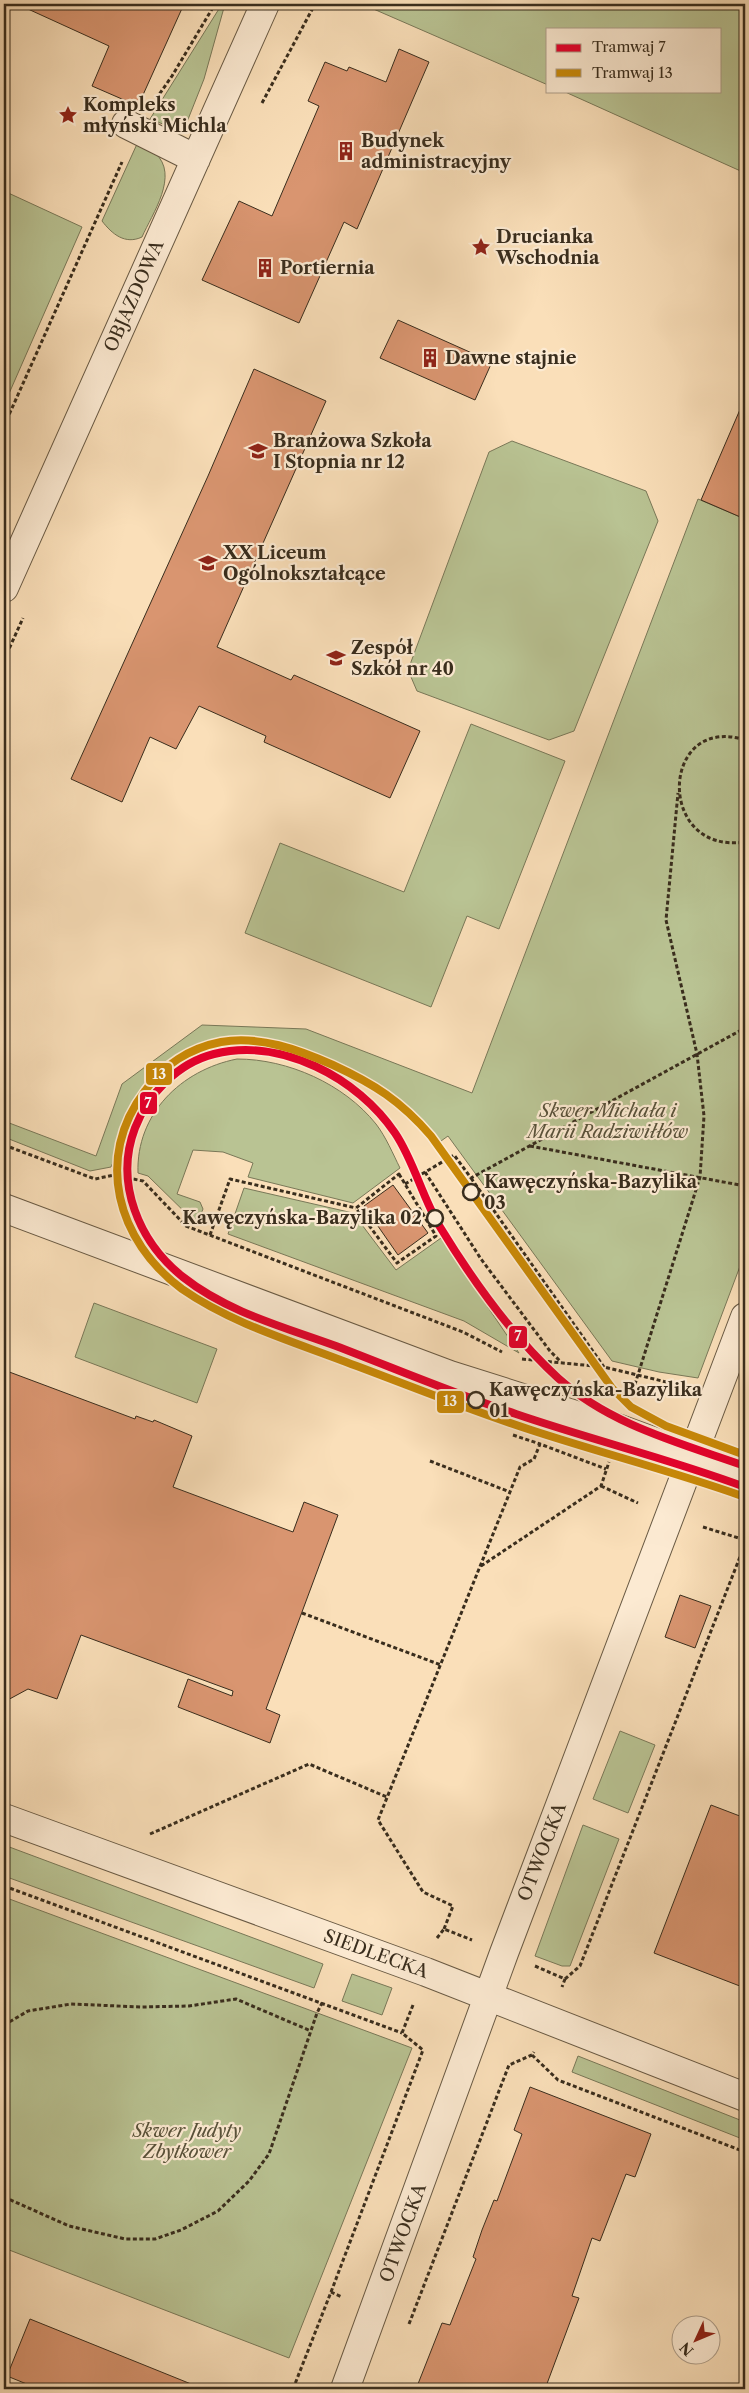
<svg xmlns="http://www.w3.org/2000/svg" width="749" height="2393" viewBox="0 0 749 2393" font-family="'Libre Caslon Text',serif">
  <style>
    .green { fill: #b9c393; stroke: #797858 }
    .building { fill: #d99570; stroke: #392d1d }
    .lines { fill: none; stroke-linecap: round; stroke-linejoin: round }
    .minor-casing { stroke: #695a44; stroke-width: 30 }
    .path { stroke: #392d1d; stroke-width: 3; stroke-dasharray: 4 2.5; stroke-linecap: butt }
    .minor { stroke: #fcead2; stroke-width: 28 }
    .tram-1-casing { stroke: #fcead2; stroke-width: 11 }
    .tram-2-casing { stroke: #fcead2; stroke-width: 11 }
    .tram-1 { stroke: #e4002b; stroke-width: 8 }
    .tram-2 { stroke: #c88807; stroke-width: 8 }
    .stop-dot { fill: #fcead2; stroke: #392d1d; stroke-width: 2.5 }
    .labels { text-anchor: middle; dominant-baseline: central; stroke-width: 4.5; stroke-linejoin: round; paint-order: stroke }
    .poi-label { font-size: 18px; font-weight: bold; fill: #392d1d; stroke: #fcead2; text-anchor: start }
    .street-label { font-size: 18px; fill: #392d1d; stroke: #fcead2 }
    .park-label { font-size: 18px; font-style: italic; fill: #59523a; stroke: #fcead2 }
    .stop-label { font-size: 18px; font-weight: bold; fill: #392d1d; stroke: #fcead2; text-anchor: start }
    .line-badge { stroke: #fcead2; stroke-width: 2 }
    .badge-label { font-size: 14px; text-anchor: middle; font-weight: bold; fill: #fff }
  </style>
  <rect width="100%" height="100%" fill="#fadfb9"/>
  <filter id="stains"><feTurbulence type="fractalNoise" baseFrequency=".004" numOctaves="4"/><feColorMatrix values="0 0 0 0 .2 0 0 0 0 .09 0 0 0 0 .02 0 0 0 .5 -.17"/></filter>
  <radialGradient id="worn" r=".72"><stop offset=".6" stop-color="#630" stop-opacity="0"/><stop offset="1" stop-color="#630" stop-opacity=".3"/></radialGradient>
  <!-- green -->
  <path class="green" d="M222 4H225L204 79 185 127 173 128 150 119Z
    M362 4H745V173L563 91H720V29H548V85Z
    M137 144C143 147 151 149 155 153 180 175 152 214 142 237 125 245 112 234 102 221Z
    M4 191 82 227 4 405Z
    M512 441 646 491 658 521 574 731 549 740 417 691 408 670 489 452Z
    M698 499 745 519V1253L698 1378 659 1372 612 1361 448 1136 434 1146C420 1129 406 1108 389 1095 374 1083 355 1076 338 1068 314 1056 288 1042 261 1038 221 1032 167 1059 144 1091 126 1114 123 1142 111 1167L90 1171 4 1137V1121L96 1156 122 1084 202 1025 306 1029 472 1093Z
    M471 724 565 761 499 929 467 916 431 1007 245 933 280 843 404 892Z
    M237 1059C288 1059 344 1084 376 1124 386 1137 393 1154 400 1168L353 1203 248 1177 253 1163 223 1152 193 1150 177 1194 200 1202 203 1209 197 1224 148 1176 138 1173C136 1114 181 1070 237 1059Z
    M244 1188 353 1213 396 1270 441 1238 519 1353 464 1321 228 1234Z
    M94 1303 217 1349 197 1403 75 1357Z
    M620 1731 655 1745 628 1813 593 1799Z
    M583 1825 619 1839 570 1966H562L535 1956Z
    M4 1845 323 1964 314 1988 4 1876Z
    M4 1897 412 2048 289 2358 4 2248Z
    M352 1974 392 1988 382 2015 342 2001Z
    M578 2056 745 2122V2140L572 2072Z"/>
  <!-- building -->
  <path class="building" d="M17 4H184L138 106 92 86 109 46Z
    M399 49 429 62 357 229 344 222 299 323 202 280 239 201 272 216 319 106 308 101 325 62 347 71 349 67 386 82Z
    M398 320 492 362 475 400 380 358Z
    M254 369 326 401 217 647 291 680 294 675 420 731 390 798 264 742 266 736 199 706 176 749 150 737 122 802 71 779 208 476Z
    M745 398V519L701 500Z
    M393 1185 428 1233 398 1255 364 1206Z
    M4 1370 135 1419 136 1416 153 1422 154 1420 192 1436 173 1487 293 1532 304 1502 338 1515 266 1709 280 1715 270 1743 178 1707 188 1679 232 1696 233 1691 81 1635 57 1699 28 1689 4 1702Z
    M680 1595 711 1606 695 1648 665 1637Z
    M711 1805 745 1818V1988L654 1953Z
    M530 2087 651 2134 635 2177 626 2174 600 2241 592 2238 572 2296 579 2298 545 2389H416L442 2323 450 2325 476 2259 473 2257 482 2230 494 2200 497 2201 522 2134 514 2130Z
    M30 2319 201 2388V2389H39L7 2376Z"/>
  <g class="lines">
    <!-- minor casing -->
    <g class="minor-casing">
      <path id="minor" d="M126 124 196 159
        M4 588 265 4
        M4 1208 450 1375 620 1429 745 1475
        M4 1818 426 1972 745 2097
        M345 2389 504 1953 745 1317"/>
    </g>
    <!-- path -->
    <path class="path" d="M156 99 172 76 215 4
      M262 103 315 4
      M4 426 122 162
      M4 660 23 618
      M745 740C660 713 655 855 745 842
      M4 1145 95 1179 114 1175 143 1181 186 1226 463 1332 502 1352
      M530 1146 745 1186
      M425 1172 481 1259 550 1351 561 1362
      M399 1174 436 1236 397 1263 356 1208Z
      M471 1178 604 1367
      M405 1184 454 1155 471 1178 745 1028
      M210 1235 230 1179 356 1208
      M522 1359 604 1367 683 1386
      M631 1397 700 1177 704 1116 697 1054 666 920 678 793
      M513 1435 540 1444
      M430 1461 510 1492
      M601 1486 638 1503
      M703 1527 745 1540
      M481 1566 601 1486 609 1462
      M302 1613 441 1665
      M150 1834 309 1764 387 1797
      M4 1886 402 2033
      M444 1929 453 1906 423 1892 378 1820 520 1467 534 1459 540 1444 606 1469
      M437 1938 444 1929 472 1940
      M535 1966 565 1979 562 1987
      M565 1979 580 1966 745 1544
      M4 2025 28 2011 71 2004 141 2007 189 2006 236 1999 311 2031
      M532 2055 558 2080 745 2152
      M4 2197 69 2226 125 2239H155L181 2230 218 2211 249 2181 269 2154 317 2013 322 2003
      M331 2292 423 2050 402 2033 413 2005
      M409 2324 509 2065 532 2055 534 2052
      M293 2389 331 2292 342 2297"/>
    <!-- minor -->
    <use href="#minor" class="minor"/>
    <!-- tram-1 casing -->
    <g class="tram-1-casing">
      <path id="tram-1" d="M745 1466C680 1443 610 1425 558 1378 511 1335 473 1281 440 1227 422 1197 414 1161 395 1133 358 1078 281 1037 214 1054 178 1063 148 1094 135 1128 114 1183 139 1242 183 1277 227 1312 284 1327 336 1346 396 1369 455 1394 516 1414 592 1440 670 1459 745 1487"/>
    </g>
    <!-- tram-2 casing -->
    <g class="tram-2-casing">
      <path id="tram-2" d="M742 1496C672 1471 601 1453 531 1430 469 1410 408 1385 346 1362 291 1341 231 1323 182 1289 117 1241 94 1158 145 1091 163 1065 190 1048 221 1042 259 1035 299 1050 333 1065 374 1084 401 1101 431 1136L612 1388 631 1407 666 1426 745 1455"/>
    </g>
    <!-- tram-1 -->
    <use href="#tram-1" class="tram-1"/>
    <!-- tram-2 -->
    <use href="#tram-2" class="tram-2"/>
  </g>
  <!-- icons -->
  <defs>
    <g id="sight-bare" transform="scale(1.5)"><path d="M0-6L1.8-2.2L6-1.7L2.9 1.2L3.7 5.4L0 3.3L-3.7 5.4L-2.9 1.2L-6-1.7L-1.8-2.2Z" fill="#8f2418" stroke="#fcead2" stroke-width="2.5" paint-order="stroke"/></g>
    <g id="building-bare" transform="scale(1.5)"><path d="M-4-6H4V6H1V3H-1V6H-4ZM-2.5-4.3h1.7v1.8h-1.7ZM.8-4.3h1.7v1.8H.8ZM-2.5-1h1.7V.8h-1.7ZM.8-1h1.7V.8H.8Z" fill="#8f2418" stroke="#fcead2" stroke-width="2.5" paint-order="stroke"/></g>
    <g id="school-bare" transform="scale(1.5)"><path d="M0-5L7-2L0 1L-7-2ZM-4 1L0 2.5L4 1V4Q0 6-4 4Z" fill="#8f2418" stroke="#fcead2" stroke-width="2.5" paint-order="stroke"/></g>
  </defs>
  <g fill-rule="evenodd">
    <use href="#sight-bare" x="68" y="115"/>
    <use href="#building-bare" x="346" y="151"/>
    <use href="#sight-bare" x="481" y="247"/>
    <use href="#building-bare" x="265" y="268"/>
    <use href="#building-bare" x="430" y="358"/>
    <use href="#school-bare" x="258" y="451"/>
    <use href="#school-bare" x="208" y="563"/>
    <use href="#school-bare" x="336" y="658"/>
  </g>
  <!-- markers -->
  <g class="stop-dot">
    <circle cx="471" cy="1192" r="8"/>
    <circle cx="435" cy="1218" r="8"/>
    <circle cx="476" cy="1400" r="8"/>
  </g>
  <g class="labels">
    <!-- poi labels -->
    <g class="poi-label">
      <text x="83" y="105">Kompleks<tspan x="83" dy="21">młyński Michla</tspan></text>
      <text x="361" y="141">Budynek<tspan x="361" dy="21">administracyjny</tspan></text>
      <text x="496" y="237">Drucianka<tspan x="496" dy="21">Wschodnia</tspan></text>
      <text x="280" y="268">Portiernia</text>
      <text x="445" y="358">Dawne stajnie</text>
      <text x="273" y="441">Branżowa Szkoła<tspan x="273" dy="21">I Stopnia nr 12</tspan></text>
      <text x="223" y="553">XX Liceum<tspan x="223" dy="21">Ogólnokształcące</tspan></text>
      <text x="351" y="648">Zespół<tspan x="351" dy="21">Szkół nr 40</tspan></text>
    </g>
    <!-- street labels -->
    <g class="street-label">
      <text transform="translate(134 296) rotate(-66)">OBJAZDOWA</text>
      <text transform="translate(542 1852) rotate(-69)">OTWOCKA</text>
      <text transform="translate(376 1954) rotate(20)">SIEDLECKA</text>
      <text transform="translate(403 2233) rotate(-70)">OTWOCKA</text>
    </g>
    <!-- park labels -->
    <g class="park-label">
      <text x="608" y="1111">Skwer Michała i<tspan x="608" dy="21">Marii Radziwiłłów</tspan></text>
      <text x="187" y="2131">Skwer Judyty<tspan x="187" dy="21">Zbytkower</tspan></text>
    </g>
    <!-- stop labels -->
    <g class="stop-label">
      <text x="484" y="1182">Kawęczyńska-Bazylika<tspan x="484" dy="21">03</tspan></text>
      <text x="422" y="1218" text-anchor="end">Kawęczyńska-Bazylika 02</text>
      <text x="489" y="1390">Kawęczyńska-Bazylika<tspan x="489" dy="21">01</tspan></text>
    </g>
  </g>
  <g class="line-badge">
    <rect x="145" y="1062" width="28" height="24" rx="5" fill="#c88807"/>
    <rect x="139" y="1091" width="19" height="24" rx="5" fill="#e4002b"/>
    <rect x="508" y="1325" width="20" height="24" rx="5" fill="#e4002b"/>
    <rect x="436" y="1390" width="29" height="24" rx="5" fill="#c88807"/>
  </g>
  <g class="badge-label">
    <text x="159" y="1079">13</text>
    <text x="148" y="1108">7</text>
    <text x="518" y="1341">7</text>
    <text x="450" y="1406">13</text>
  </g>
  <!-- margin -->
  <rect width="749" height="2393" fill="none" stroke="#fadfb9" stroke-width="20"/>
  <rect x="5" y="5" width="739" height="2383" fill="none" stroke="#392d1d" stroke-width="2.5"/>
  <rect x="10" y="10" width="729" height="2373" fill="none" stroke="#392d1d"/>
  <!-- legend -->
  <rect x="546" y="28" width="175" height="65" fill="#fcead2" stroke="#ae9e8a"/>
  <rect x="556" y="44" width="25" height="8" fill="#e4002b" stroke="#ae9e8a"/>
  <text x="592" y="52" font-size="15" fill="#392d1d">Tramwaj 7</text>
  <rect x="556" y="69" width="25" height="8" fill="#c88807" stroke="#ae9e8a"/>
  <text x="592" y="78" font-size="15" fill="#392d1d">Tramwaj 13</text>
  <!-- north arrow -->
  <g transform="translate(696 2340) rotate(226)"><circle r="24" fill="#fcead2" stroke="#ae9e8a"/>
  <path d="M0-4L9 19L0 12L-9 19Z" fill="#8f2418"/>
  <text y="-8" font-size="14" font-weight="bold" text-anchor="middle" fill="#392d1d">N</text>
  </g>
  <rect width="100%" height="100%" filter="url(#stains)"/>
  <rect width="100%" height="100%" fill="url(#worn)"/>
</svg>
